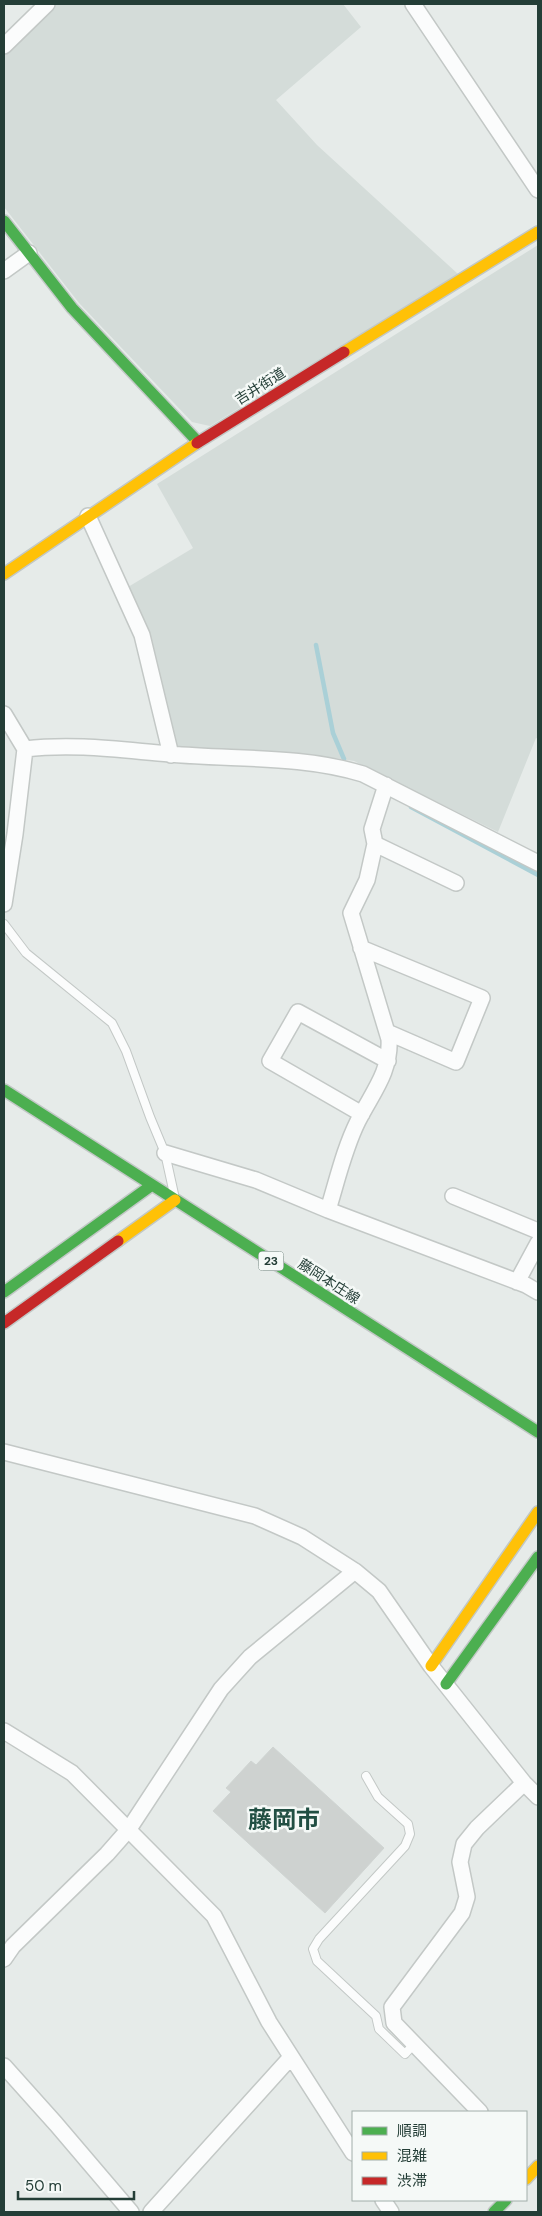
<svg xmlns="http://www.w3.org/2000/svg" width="542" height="2216" viewBox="0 0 542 2216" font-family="'DM Sans','Noto Sans JP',sans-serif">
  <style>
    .built { fill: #d4dcd9 }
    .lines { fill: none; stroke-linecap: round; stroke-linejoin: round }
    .stream { stroke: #aad0d7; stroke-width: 4.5 }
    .building { fill: #ced2d0; stroke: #cfd4d2 }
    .lane-casing { stroke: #c3c8c6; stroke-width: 10 }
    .street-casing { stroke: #c3c8c6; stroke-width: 18 }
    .fast-casing { stroke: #c2c8c6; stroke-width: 14 }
    .slow-casing { stroke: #c2c8c6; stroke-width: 14 }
    .jam-casing { stroke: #c2c8c6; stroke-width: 14 }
    .lane { stroke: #fbfcfc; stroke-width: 8 }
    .street { stroke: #fbfcfc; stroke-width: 15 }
    .fast { stroke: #4caf50; stroke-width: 11 }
    .slow { stroke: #ffc107; stroke-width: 11 }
    .jam { stroke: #c62828; stroke-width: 11 }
    .labels { text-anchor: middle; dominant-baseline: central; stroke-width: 5; stroke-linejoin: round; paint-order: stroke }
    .shield { fill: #f5f9f7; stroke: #637671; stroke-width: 1 }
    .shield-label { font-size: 12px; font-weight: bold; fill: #243e37 }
    .street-label { font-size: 14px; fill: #243e37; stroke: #f5f9f7 }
    .town-label { font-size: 24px; font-weight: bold; fill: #214f43; stroke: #f5f9f7 }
  </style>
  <rect width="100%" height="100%" fill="#e6ebe9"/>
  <!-- built -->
  <path class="built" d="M54 4H343L361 27 276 100 317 145 458 274 210 426 192 422 79 303 4 207V53Z
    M538 245V739L536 738 498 832 354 761 335 758 176 750 128 587 193 548 157 484Z"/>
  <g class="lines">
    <!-- stream -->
    <path class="stream" d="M316 645 333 733 344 759
      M411 807 538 875"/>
  </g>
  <!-- building -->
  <path class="building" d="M273 1747 384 1848 325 1913 213 1811 231 1792 226 1788 251 1761 256 1765Z"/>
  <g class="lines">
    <!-- lane casing -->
    <g class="lane-casing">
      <path id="lane" d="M4 924 26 953 112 1023 126 1051 150 1117 165 1153 174 1194
        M366 1776 378 1797 408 1824 410 1834 405 1846 319 1939 313 1949 317 1961 376 2016 379 2029 405 2054 414 2044"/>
    </g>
    <!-- street casing -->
    <g class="street-casing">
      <path id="street" d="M413 4 538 190
        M4 46 47 4
        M4 271 29 253
        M88 516 142 635 171 755
        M4 714 25 749 15 834 4 904
        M25 749C74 743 121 750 170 754 234 760 301 755 363 774L538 863
        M375 844 456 883
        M361 948 482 998 456 1062 387 1032
        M362 1114 270 1061 298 1012 388 1061
        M165 1153 256 1180 328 1210 526 1285 538 1292
        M453 1196 538 1231
        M328 1210C337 1181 344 1149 358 1121 372 1093 391 1072 389 1039L351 913 367 880 375 844 372 829 386 785
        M517 1282 538 1243
        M4 1452 255 1516 302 1537 355 1571 379 1591 431 1666 524 1783 538 1797
        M4 1731 72 1773 214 1916 269 2022 353 2153
        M4 1959 13 1946 107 1854 129 1829 221 1689 250 1657 355 1571
        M4 2066 56 2124 131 2212
        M480 2112 394 2023 392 2007 462 1913 467 1897 460 1862 464 1844 477 1828 524 1783
        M383 2200 391 2212
        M151 2212 291 2057"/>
    </g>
    <!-- fast casing -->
    <g class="fast-casing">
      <path id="fast" d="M4 221 72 308 198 442
        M4 1090 538 1432
        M4 1292 152 1185
        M446 1684 538 1557
        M494 2212 506 2200"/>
    </g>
    <!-- slow casing -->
    <g class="slow-casing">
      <path id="slow" d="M344 352 538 232
        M4 574 197 443
        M118 1241 175 1200
        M431 1666 538 1512
        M526 2179 538 2166"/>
    </g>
    <!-- jam casing -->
    <g class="jam-casing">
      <path id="jam" d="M197 443 344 352
        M4 1323 118 1241"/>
    </g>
    <!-- lane -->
    <use href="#lane" class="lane"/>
    <!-- street -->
    <use href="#street" class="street"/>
    <!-- fast -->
    <use href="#fast" class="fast"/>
    <!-- slow -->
    <use href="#slow" class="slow"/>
    <!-- jam -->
    <use href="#jam" class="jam"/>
  </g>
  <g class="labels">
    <!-- shield labels -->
    <rect class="shield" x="258.5" y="1251.5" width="25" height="19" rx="4"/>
    <g class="shield-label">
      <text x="271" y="1261">23</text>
    </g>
    <!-- street labels -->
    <g class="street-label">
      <text transform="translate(260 386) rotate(-32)">吉井街道</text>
      <text transform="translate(329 1281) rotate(33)">藤岡本庄線</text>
    </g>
    <!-- town labels -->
    <g class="town-label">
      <text x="284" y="1819">藤岡市</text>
    </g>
  </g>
  <!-- border -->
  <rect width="542" height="2216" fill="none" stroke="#243e37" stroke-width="10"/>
  <!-- legend -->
  <rect x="352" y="2111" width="175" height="90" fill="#f5f9f7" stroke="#a1aeaa"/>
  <rect x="362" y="2127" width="25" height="8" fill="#4caf50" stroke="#a1aeaa"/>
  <text x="397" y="2136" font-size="15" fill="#243e37">順調</text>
  <rect x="362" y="2152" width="25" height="8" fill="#ffc107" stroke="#a1aeaa"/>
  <text x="397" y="2161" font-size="15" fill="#243e37">混雑</text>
  <rect x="362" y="2177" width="25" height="8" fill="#c62828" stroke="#a1aeaa"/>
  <text x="397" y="2186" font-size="15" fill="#243e37">渋滞</text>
  <!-- scale -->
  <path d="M18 2191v8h116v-8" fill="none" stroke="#243e37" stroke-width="2.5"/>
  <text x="25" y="2191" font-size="15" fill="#243e37" stroke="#f5f9f7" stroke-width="4" paint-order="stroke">50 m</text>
</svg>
